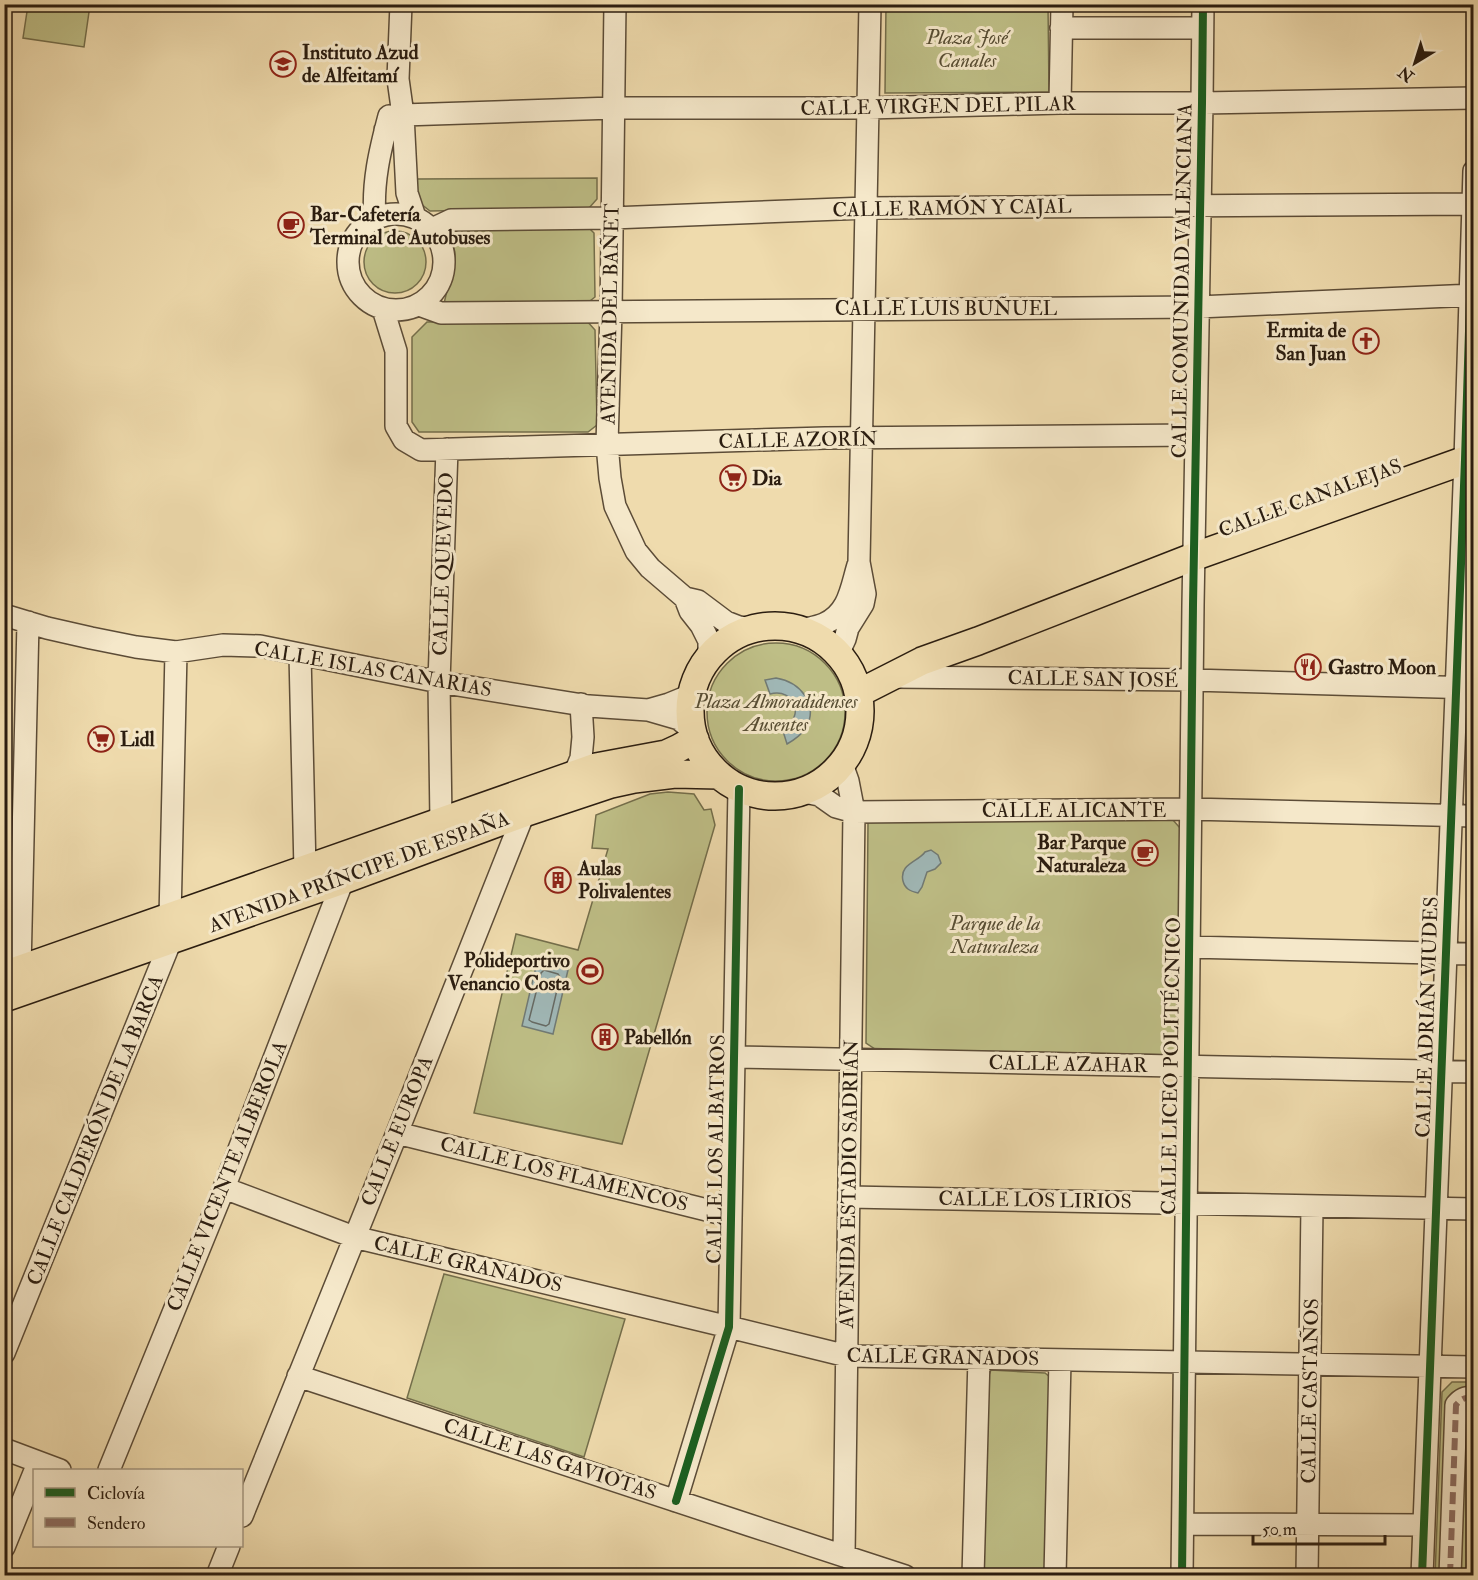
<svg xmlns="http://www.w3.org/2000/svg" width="1478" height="1580" viewBox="0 0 1478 1580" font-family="'IM FELL Double Pica',serif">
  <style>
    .green { fill: #bebe86; stroke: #746e4b; stroke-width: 1.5 }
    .water { fill: #a0b8b7; stroke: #717a74; stroke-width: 1.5 }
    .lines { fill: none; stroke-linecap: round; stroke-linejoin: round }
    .shore { stroke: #666a64; stroke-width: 1.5 }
    .minor-casing { stroke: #5c4c37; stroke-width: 24 }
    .major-casing { stroke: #2b1d10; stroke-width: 30 }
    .minor { stroke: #f5e8ca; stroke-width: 21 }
    .major { stroke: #efdbad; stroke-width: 27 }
    .quiet { stroke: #8d6e63; stroke-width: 6; stroke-dasharray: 12 6; stroke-linecap: butt }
    .cycleway-casing { stroke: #f5e8ca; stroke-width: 11 }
    .cycleway { stroke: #1b5e20; stroke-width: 8 }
    .labels { text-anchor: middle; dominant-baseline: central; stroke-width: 6; stroke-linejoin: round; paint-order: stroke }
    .park-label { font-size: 20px; font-style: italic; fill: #574d33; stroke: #f5e8ca }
    .poi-label { font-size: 20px; font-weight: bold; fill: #2b1d10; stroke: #f5e8ca; text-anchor: start }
    .street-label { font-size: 20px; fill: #2b1d10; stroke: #f5e8ca }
  </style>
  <rect width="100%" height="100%" fill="#efdbad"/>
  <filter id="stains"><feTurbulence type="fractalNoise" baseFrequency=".00333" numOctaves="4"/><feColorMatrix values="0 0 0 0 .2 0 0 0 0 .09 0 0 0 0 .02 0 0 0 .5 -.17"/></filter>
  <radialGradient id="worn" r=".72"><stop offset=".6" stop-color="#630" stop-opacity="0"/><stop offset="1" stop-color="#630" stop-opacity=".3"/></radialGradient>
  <!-- green -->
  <path class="green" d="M28 5H90L84 47 23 38Z
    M886 5H1048L1049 92 885 93Z
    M597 178V199L589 208 430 211 416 200 415 179Z
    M589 228 594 233 595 297 586 304 444 305C447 279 465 262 448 235L453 229Z
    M364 262a31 31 0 1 1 62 0a31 31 0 1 1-62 0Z
    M586 320 595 330 597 425 588 432H419L412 422V337L427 322Z
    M707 712a69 69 0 1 1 138 0a69 69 0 1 1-138 0Z
    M668 792 694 794 704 810 711 809 715 825 622 1144 474 1113 516 934 578 950 608 849 592 848 596 815 650 794Z
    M878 816 1173 820 1180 828 1178 1047 1172 1055 875 1049 866 1043 868 823Z
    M444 1274 625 1319 584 1457 407 1398Z
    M991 1370 1045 1373 1051 1378 1045 1575 982 1576 987 1380Z
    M1452 1382H1473V1575L1435 1576 1442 1392Z"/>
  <!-- water -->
  <path class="water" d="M776 678C800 682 819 704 806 728 801 735 794 740 787 744L782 728C806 719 795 687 770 694L765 680Z
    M931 850 938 855 941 863 935 869 927 872 922 887 918 893C910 891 905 889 903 881 899 864 918 862 925 852Z
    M537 962 568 970 553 1034 522 1026Z"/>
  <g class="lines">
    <!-- shore -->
    <path class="shore" d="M544 970 558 974 560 977 549 1024 546 1026 532 1022 529 1020 541 973Z"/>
    <!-- minor casing -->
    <g class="minor-casing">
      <path id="minor" d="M401 4 398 79 403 115 407 193 415 217
        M615 4 611 311 607 444 610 478 615 506 636 551 650 568 685 598 698 601 726 622 739 627 753 629
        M1061 28H1202
        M1060 103 1062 4
        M385 130 396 117 403 115 613 108H868L1060 103H1202L1474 98
        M348 262a48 48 0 1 1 96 0a48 48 0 1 1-96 0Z
        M375 219C372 183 380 150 389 116
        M432 229 451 220 612 218 866 208 1474 204
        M419 305 441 313 1198 307 1474 295
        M383 309 396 351V426L404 440 421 450 825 438 1196 435
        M685 598 690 611 701 625 709 641V657
        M4 615 47 628 91 638 136 647 176 652 223 645 260 646 439 682 589 706 648 710 679 719 692 730
        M802 630C809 628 817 627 824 624 849 613 851 588 858 565
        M300 654 305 870
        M838 654 845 639 848 628 863 604 865 594 859 562 870 4
        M892 677 1192 680 1474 688
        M648 710 669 704 691 695
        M842 764 848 781 854 812 844 1556
        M574 775 581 758 583 737 581 704
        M804 792 819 795 836 807 854 812 1190 809 1474 816
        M441 822 439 682 447 449
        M170 918 176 652
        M1189 947 1474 954
        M20 969 28 622
        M734 1057 1474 1072
        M397 1133 731 1216
        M224 1188 354 1237 729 1327 847 1356 1474 1367
        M849 1197 1474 1209
        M4 1353 171 940
        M298 1376 749 1525 905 1576
        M4 1449 60 1470
        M109 1470 224 1188 343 880
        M676 1501 729 1327 739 789
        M242 1516 397 1133 524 813
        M1183 1524 1424 1525
        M4 1547 34 1473
        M217 1576 229 1546
        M973 1576 979 1358
        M1055 1576 1060 1360
        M1182 1576 1193 605 1202 103 1203 4
        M1307 1576 1312 1206
        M1422 1576 1465 460 1474 171
        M1450 1576 1456 1405C1461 1399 1465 1397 1474 1397"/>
    </g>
    <!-- major casing -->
    <g class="major-casing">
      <path id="major" d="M690 711a85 85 0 1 1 170 0a85 85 0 1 1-170 0Z
        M859 693 922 661 978 641 1193 557 1474 457
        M4 975 596 767 666 754 679 748 695 739
        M4 998 343 880 524 813 611 784 634 779 675 774 719 775"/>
    </g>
    <!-- minor -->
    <use href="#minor" class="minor"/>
    <!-- major -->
    <use href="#major" class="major"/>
    <!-- quiet -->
    <path class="quiet" d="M1450 1576 1456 1405C1461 1399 1465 1397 1474 1397"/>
    <!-- cycleway casing -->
    <g class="cycleway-casing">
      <path id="cycleway" d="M676 1501 729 1327 739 789
        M1182 1576 1193 605 1202 103 1203 4
        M1422 1576 1465 460 1474 171"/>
    </g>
    <!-- cycleway -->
    <use href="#cycleway" class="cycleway"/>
  </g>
  <!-- icons -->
  <defs>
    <g id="school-ring" transform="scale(1.35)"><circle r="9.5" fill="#f5e8ca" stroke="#8f2418" stroke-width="1.5"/><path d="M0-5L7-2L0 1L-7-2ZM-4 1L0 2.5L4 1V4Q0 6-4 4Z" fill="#8f2418"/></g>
    <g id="cafe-ring" transform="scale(1.35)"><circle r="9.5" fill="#f5e8ca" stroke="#8f2418" stroke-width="1.5"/><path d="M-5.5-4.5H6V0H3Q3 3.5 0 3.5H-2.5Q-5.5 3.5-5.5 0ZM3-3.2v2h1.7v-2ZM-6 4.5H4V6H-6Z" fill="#8f2418"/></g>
    <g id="church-ring" transform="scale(1.35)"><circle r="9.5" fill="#f5e8ca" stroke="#8f2418" stroke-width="1.5"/><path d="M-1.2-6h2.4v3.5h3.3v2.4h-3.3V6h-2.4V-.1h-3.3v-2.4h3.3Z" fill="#8f2418"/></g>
    <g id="supermarket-ring" transform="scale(1.35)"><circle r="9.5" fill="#f5e8ca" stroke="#8f2418" stroke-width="1.5"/><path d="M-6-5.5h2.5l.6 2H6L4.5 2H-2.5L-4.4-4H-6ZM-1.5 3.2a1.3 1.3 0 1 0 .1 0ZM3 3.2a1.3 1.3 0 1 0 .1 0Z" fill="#8f2418"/></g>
    <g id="restaurant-ring" transform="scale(1.35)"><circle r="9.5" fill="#f5e8ca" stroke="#8f2418" stroke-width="1.5"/><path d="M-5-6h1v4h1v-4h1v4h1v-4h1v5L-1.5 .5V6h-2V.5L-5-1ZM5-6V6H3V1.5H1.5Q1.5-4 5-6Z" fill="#8f2418"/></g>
    <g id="building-ring" transform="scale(1.35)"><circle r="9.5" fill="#f5e8ca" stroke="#8f2418" stroke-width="1.5"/><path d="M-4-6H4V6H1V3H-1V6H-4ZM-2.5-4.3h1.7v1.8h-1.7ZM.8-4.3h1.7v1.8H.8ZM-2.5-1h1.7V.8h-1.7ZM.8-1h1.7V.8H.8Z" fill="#8f2418"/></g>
    <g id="stadium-ring" transform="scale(1.35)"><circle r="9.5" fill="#f5e8ca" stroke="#8f2418" stroke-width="1.5"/><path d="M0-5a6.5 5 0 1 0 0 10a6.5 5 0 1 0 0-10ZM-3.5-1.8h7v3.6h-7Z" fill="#8f2418"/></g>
  </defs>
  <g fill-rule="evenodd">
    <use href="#school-ring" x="283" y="64"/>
    <use href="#cafe-ring" x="291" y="225"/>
    <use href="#church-ring" x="1366" y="341"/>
    <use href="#supermarket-ring" x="733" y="478"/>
    <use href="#restaurant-ring" x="1308" y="667"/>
    <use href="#supermarket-ring" x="101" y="739"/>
    <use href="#cafe-ring" x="1145" y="853"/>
    <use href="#building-ring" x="558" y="880"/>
    <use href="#stadium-ring" x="590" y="971"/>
    <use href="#building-ring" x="605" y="1037"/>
  </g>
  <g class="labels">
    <!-- park labels -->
    <g class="park-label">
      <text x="967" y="37">Plaza José<tspan x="967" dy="23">Canales</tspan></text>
      <text x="776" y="701">Plaza Almoradidenses<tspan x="776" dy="23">Ausentes</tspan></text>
      <text x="995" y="923">Parque de la<tspan x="995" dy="23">Naturaleza</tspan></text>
    </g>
    <!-- poi labels -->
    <g class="poi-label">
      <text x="302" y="52">Instituto Azud<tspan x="302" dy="23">de Alfeitamí</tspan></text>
      <text x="310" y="214">Bar-Cafetería<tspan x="310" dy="23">Terminal de Autobuses</tspan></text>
      <text x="1346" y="330" text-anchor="end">Ermita de<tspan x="1346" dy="23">San Juan</tspan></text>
      <text x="752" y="478">Dia</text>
      <text x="1328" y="667">Gastro Moon</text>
      <text x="120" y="739">Lidl</text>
      <text x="1126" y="842" text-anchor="end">Bar Parque<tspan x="1126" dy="23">Naturaleza</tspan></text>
      <text x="578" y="868">Aulas<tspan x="578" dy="23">Polivalentes</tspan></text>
      <text x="570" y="960" text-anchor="end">Polideportivo<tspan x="570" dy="23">Venancio Costa</tspan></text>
      <text x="624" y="1037">Pabellón</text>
    </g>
    <!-- street labels -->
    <g class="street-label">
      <text transform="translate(938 106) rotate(-1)">CALLE VIRGEN DEL PILAR</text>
      <text transform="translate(952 208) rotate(-1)">CALLE RAMÓN Y CAJAL</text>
      <text transform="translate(1182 281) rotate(-89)">CALLE COMUNIDAD VALENCIANA</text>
      <text x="946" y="308">CALLE LUIS BUÑUEL</text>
      <text transform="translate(610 314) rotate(-89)">AVENIDA DEL BAÑET</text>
      <text transform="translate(798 440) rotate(-1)">CALLE AZORÍN</text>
      <text transform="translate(1310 498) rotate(-20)">CALLE CANALEJAS</text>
      <text transform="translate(443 564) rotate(-88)">CALLE QUEVEDO</text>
      <text transform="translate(373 669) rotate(10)">CALLE ISLAS CANARIAS</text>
      <text transform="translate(1093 679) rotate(1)">CALLE SAN JOSÉ</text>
      <text x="1074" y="810">CALLE ALICANTE</text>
      <text transform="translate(359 872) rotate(-20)">AVENIDA PRÍNCIPE DE ESPAÑA</text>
      <text transform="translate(1427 1017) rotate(-88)">CALLE ADRIÁN VIUDES</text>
      <text transform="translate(1068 1064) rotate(1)">CALLE AZAHAR</text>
      <text transform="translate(1171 1066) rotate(-89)">CALLE LICEO POLITÉCNICO</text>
      <text transform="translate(95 1130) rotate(-68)">CALLE CALDERÓN DE LA BARCA</text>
      <text transform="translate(397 1131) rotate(-68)">CALLE EUROPA</text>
      <text transform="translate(716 1149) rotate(-89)">CALLE LOS ALBATROS</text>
      <text transform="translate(564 1174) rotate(14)">CALLE LOS FLAMENCOS</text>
      <text transform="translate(227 1176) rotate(-68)">CALLE VICENTE ALBEROLA</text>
      <text transform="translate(849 1184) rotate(-89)">AVENIDA ESTADIO SADRIÁN</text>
      <text transform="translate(1035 1200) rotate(1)">CALLE LOS LIRIOS</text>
      <text transform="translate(468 1264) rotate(13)">CALLE GRANADOS</text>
      <text transform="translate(943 1357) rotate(1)">CALLE GRANADOS</text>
      <text transform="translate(1310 1391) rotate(-89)">CALLE CASTAÑOS</text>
      <text transform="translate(550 1459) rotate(18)">CALLE LAS GAVIOTAS</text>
    </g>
  </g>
  <!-- margin -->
  <rect width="1478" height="1580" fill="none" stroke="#efdbad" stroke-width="24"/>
  <rect x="6" y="6" width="1466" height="1568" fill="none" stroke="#2b1d10" stroke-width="3"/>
  <rect x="12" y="12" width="1454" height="1556" fill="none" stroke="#2b1d10" stroke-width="1.5"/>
  <!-- legend -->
  <rect x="33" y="1469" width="210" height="78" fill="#f5e8ca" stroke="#a49780" stroke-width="1.5"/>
  <rect x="45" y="1488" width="30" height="9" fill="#1b5e20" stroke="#a49780" stroke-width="1.5"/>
  <text x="87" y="1499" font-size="18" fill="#2b1d10">Ciclovía</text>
  <rect x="45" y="1518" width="30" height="9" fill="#8d6e63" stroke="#a49780" stroke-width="1.5"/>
  <text x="87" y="1529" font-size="18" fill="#2b1d10">Sendero</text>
  <!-- north arrow -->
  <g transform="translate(1415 63) rotate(218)" stroke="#f5e8ca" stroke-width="4.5" paint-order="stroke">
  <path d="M0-4.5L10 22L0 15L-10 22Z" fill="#2b1d10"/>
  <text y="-9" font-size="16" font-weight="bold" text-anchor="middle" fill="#2b1d10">N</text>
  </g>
  <!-- scale -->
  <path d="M1253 1535v9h132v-9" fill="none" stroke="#2b1d10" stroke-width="3"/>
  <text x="1262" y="1535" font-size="18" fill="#2b1d10" stroke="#f5e8ca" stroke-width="4.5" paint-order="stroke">50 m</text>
  <rect width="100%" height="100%" filter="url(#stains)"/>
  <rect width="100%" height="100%" fill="url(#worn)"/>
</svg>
